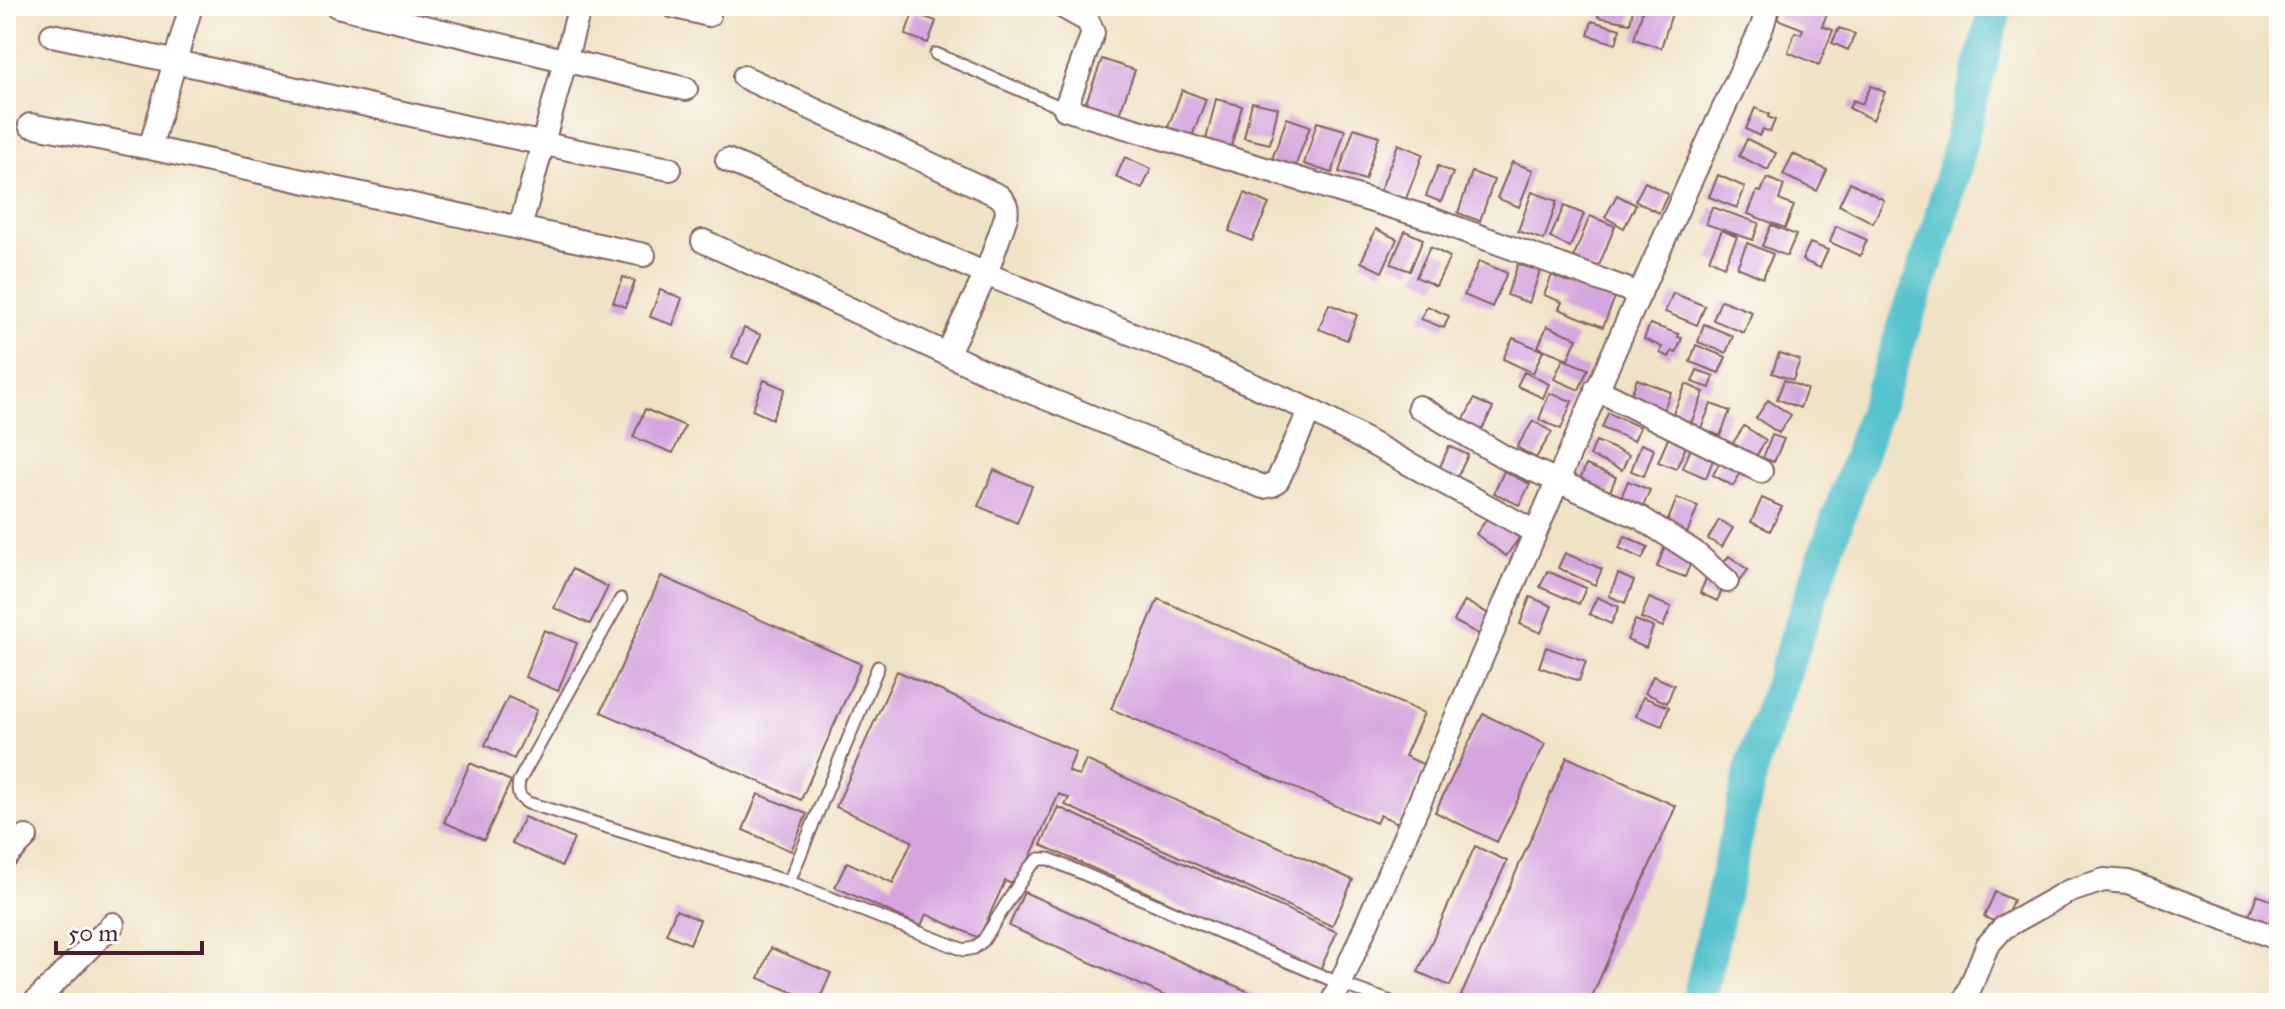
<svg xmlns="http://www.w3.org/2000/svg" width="2285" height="1009" viewBox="0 0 2285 1009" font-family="'IM FELL Great Primer',serif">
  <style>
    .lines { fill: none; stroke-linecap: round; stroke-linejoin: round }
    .river { stroke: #56c3ce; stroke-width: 34 }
    .building { fill: #d6a5df }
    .lane-casing { stroke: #846361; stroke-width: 15 }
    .street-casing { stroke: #846361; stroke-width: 26 }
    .lane { stroke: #fff; stroke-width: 11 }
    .street { stroke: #fff; stroke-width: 22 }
  </style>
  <rect width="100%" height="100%" fill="#fdfcf7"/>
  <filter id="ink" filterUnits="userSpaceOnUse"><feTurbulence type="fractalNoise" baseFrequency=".0125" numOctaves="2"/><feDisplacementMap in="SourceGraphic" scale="16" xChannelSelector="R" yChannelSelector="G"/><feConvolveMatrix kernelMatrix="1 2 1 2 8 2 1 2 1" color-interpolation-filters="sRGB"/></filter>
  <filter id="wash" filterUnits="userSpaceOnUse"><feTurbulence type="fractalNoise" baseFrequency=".006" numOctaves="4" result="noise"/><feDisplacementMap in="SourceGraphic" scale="32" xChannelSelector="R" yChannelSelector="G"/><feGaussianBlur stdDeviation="1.8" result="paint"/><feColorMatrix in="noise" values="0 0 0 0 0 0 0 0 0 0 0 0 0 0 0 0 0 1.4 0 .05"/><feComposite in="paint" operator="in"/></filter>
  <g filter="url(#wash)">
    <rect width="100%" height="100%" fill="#f0e2c4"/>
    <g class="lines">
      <!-- river -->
      <path class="river" d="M1698 1003 1753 763 1937 232 1996 6"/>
    </g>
    <g id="blocks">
      <!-- building -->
      <path class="building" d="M1600 6H1634L1630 23 1598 17Z
        M1644 6H1658L1673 10 1661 48 1634 39Z
        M1782 6H1806L1827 14 1822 26 1833 30 1819 65 1788 52 1795 32 1801 34 1803 29 1777 19Z
        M913 13 936 21 928 43 905 35Z
        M1592 21 1620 29 1616 44 1588 35Z
        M1839 28 1855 34 1848 50 1832 43Z
        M1102 59 1135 70 1117 120 1084 108Z
        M1871 86 1885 92 1873 120 1849 108 1853 100 1862 104Z
        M1182 90 1206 99 1191 139 1167 130Z
        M1216 99 1242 106 1229 154 1204 148Z
        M1252 102 1278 108 1270 144 1244 138Z
        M1755 108 1769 114 1768 117 1775 120 1770 132 1763 129 1759 136 1746 129Z
        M1287 118 1310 126 1294 170 1271 162Z
        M1317 122 1345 130 1332 173 1304 164Z
        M1354 128 1379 136 1365 180 1339 172Z
        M1747 139 1776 153 1768 170 1739 156Z
        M1398 144 1423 154 1404 204 1379 194Z
        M1793 154 1827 170 1817 191 1783 175Z
        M1125 157 1151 169 1142 189 1116 177Z
        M1512 162 1533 170 1519 207 1497 198Z
        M1438 166 1453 173 1441 202 1426 196Z
        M1472 172 1494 180 1480 221 1458 213Z
        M1718 175 1745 187 1737 208 1709 197Z
        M1767 178 1784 185 1779 200 1794 206 1785 228 1748 214 1757 191 1761 192Z
        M1645 182 1668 194 1659 213 1635 201Z
        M1850 182 1884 200 1873 223 1839 205Z
        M1532 192 1557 201 1544 240 1518 231Z
        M1245 193 1269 204 1252 241 1229 231Z
        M1617 195 1636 205 1624 228 1605 217Z
        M1564 206 1584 214 1570 247 1550 238Z
        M1712 207 1759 223 1753 240 1706 224Z
        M1590 216 1615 226 1596 273 1571 263Z
        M1771 225 1796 235 1787 256 1762 246Z
        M1836 226 1867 240 1860 256 1830 242Z
        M1376 229 1397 239 1382 272 1361 262Z
        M1722 230 1737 237 1724 266 1709 259Z
        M1405 231 1423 239 1410 271 1391 264Z
        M1747 243 1773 254 1763 278 1737 267Z
        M1810 243 1828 250 1820 268 1802 260Z
        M1430 247 1450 257 1436 286 1416 277Z
        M1479 261 1507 273 1492 307 1464 295Z
        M1518 264 1540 271 1529 303 1507 295Z
        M1552 275 1570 283 1572 279 1615 297 1603 327 1559 309 1562 302 1544 295Z
        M623 277 635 281 625 307 613 302Z
        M660 290 682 298 673 325 650 317Z
        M1673 293 1705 306 1697 325 1665 312Z
        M1721 300 1752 312 1744 333 1713 320Z
        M1329 304 1357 315 1347 340 1319 329Z
        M1427 306 1449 316 1444 328 1421 319Z
        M1650 324 1679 334 1678 337 1682 338 1676 353 1672 351 1669 357 1660 353 1662 347 1644 339Z
        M1704 324 1733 336 1726 353 1698 342Z
        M1547 326 1577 338 1568 359 1538 347Z
        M744 328 761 335 748 364 732 357Z
        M1513 338 1543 351 1533 373 1503 359Z
        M1696 345 1726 357 1719 373 1690 362Z
        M1779 353 1800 360 1793 380 1772 373Z
        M1563 359 1588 369 1579 390 1554 379Z
        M1697 370 1714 376 1710 388 1692 382Z
        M1524 372 1549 384 1543 398 1517 386Z
        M1637 379 1671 392 1662 413 1629 400Z
        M764 380 785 389 772 419 752 410Z
        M1784 380 1807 389 1800 408 1777 399Z
        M1686 384 1704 392 1689 428 1670 420Z
        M1549 393 1572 401 1561 429 1539 420Z
        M1474 399 1493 408 1477 439 1459 430Z
        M1768 400 1791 415 1779 433 1756 418Z
        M1711 404 1730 411 1720 436 1701 428Z
        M645 409 685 426 673 453 633 437Z
        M1608 413 1640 427 1634 441 1602 428Z
        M1533 421 1552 432 1536 458 1517 447Z
        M1744 426 1766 440 1751 464 1729 449Z
        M1670 434 1688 442 1676 469 1658 462Z
        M1772 435 1784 439 1774 462 1763 458Z
        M1596 441 1629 455 1622 470 1590 456Z
        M1693 443 1716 452 1706 478 1683 468Z
        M1641 444 1654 449 1644 476 1631 471Z
        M1449 446 1468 455 1455 482 1437 474Z
        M1723 456 1744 467 1733 486 1713 475Z
        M1586 465 1616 477 1609 494 1579 482Z
        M994 470 1032 486 1017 523 978 506Z
        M1504 471 1530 484 1519 505 1494 493Z
        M1628 481 1650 490 1640 513 1618 504Z
        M1677 498 1698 506 1686 536 1665 528Z
        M1762 498 1782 507 1770 531 1751 522Z
        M1489 516 1519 538 1506 556 1476 534Z
        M1719 520 1733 528 1722 547 1708 539Z
        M1625 536 1648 547 1642 559 1619 548Z
        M1665 546 1693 557 1685 577 1657 567Z
        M1565 553 1602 569 1595 585 1558 568Z
        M1729 556 1748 570 1737 584 1718 570Z
        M572 569 608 587 590 624 554 608Z
        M1547 571 1586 588 1579 604 1540 587Z
        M1618 574 1634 581 1625 603 1609 596Z
        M661 576 861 664 801 800 601 712Z
        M1707 576 1725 584 1717 601 1700 593Z
        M1530 597 1552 606 1541 633 1520 624Z
        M1597 597 1619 607 1611 624 1589 614Z
        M1649 598 1671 607 1663 627 1641 618Z
        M1158 599 1424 713 1405 756 1425 765 1400 824 1380 815 1376 823 1111 709Z
        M1465 601 1491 615 1480 635 1454 621Z
        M1635 620 1653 627 1646 648 1627 640Z
        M544 630 577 643 558 691 525 677Z
        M1546 647 1586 661 1579 681 1539 667Z
        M897 671 1076 752 1068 771 1079 776 1086 760 1353 880 1332 926 1065 805 1069 798 1059 794 1017 886 1005 881 979 938 926 914 921 926 835 887 847 862 893 883 912 841 836 807Z
        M1653 676 1674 685 1667 703 1645 693Z
        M508 697 537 710 514 759 485 745Z
        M1643 697 1669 707 1662 726 1636 716Z
        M1483 714 1545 744 1497 842 1435 812Z
        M1567 757 1676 806 1589 1003H1475L1461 996Z
        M470 763 511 781 484 840 444 822Z
        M758 794 807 814 791 851 743 830Z
        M1058 807 1337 932 1320 970 1041 845Z
        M524 817 574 839 562 866 512 843Z
        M1475 846 1507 861 1450 986 1418 972Z
        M1024 892 1274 1003H1181L1009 926Z
        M1995 892 2013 900 2003 925 1984 917Z
        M2257 895 2276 902 2267 928 2247 921Z
        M676 910 700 920 690 944 666 934Z
        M771 948 831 973 818 1003 759 978Z"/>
    </g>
  </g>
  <g filter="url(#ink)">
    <use href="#blocks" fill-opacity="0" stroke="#846361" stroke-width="2"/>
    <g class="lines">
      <!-- lane casing -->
      <g class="lane-casing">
        <path id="lane" d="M936 54 1065 109
          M621 599 519 781C517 793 518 797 528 803L789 882 964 950 974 948 983 941 1029 868 1039 859H1049L1341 984 1394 1003
          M789 882 878 667"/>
      </g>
      <!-- street casing -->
      <g class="street-casing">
        <path id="street" d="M337 6 686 89
          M672 6 709 15
          M1061 6 1088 21 1093 33 1065 109 1426 217 1640 294
          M52 35C258 78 463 130 670 169
          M744 77 999 196C1006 203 1008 207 1006 217L986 274 947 354
          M30 125 150 148 644 255
          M150 148 191 6
          M727 160 986 274 1196 360 1310 410 1535 532
          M520 228 580 6
          M703 241 1016 386 1263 487 1272 485 1278 480 1310 410
          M1596 389 1761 471
          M1419 407 1506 458 1641 518 1694 552 1727 581
          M6 857 26 837
          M34 1003 113 924
          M1332 1003C1476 678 1609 348 1762 27L1768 6
          M1964 1003 1987 946 2003 928 2067 892 2104 880 2128 882 2279 939"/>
      </g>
      <!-- lane -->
      <use href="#lane" class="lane"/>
      <!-- street -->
      <use href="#street" class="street"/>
    </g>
  </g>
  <!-- margin -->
  <rect width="2285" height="1009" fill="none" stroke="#fdfcf7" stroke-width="32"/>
  <!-- scale -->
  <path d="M56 941v12h146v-12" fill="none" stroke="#4a1f2b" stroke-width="4"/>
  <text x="68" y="941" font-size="24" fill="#4a1f2b" stroke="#fdfcf7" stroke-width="6" paint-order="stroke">50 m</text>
</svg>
